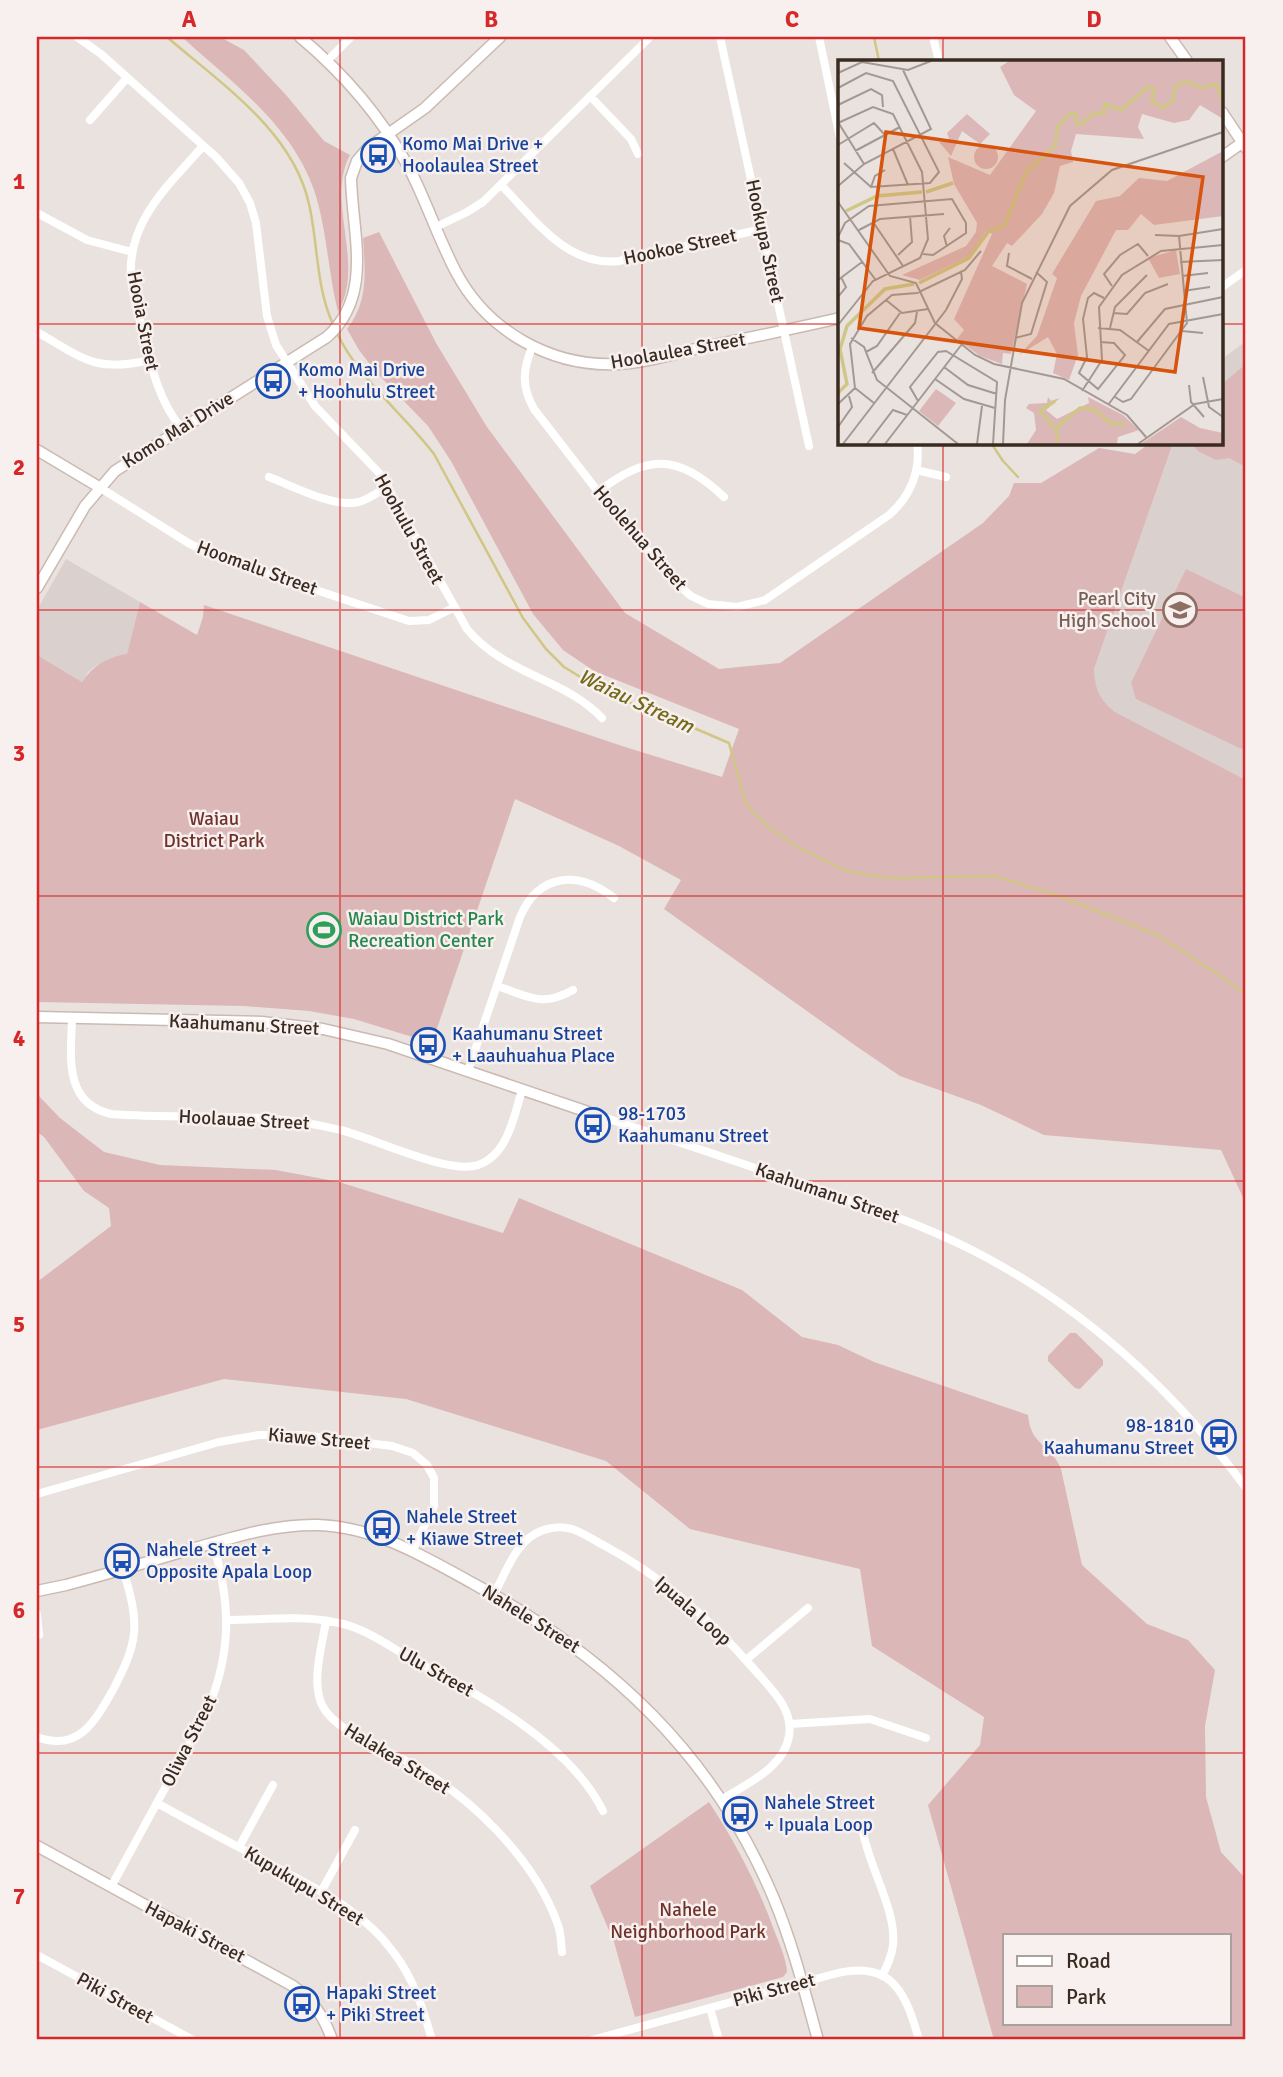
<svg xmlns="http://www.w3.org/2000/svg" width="1283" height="2077" viewBox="0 0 1283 2077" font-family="Signika,sans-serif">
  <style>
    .built { fill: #dad0cd }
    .green { fill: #dcb7b7; fill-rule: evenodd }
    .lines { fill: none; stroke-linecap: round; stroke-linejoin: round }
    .stream { stroke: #d0c685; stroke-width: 2.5 }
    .secondary-casing { stroke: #cabab2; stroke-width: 13 }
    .street { stroke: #fff; stroke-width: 8 }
    .secondary { stroke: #fff; stroke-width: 10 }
    .grid { fill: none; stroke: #d62828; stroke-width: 2; stroke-opacity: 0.55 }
    .labels { text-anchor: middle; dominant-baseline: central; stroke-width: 5; stroke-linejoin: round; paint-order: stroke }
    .transit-label { font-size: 19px; fill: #164399; stroke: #f7f0ef; text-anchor: start }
    .street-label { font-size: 19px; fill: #3a2b20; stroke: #f7f0ef }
    .education-label { font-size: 19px; fill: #785e54; stroke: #f7f0ef; text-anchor: end }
    .park-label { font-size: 19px; fill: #70312a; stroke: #f7f0ef }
    .leisure-label { font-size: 19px; fill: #27864d; stroke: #f7f0ef; text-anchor: start }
    .water-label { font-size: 21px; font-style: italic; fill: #756a1a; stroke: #f7f0ef }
    .inset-river { fill: none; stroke: #d0c685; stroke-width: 3.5 }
    .inset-road { fill: none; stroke: #a49992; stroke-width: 2 }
    .view { fill: #d7540e; fill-opacity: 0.15; stroke: #d7540e; stroke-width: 3.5 }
    .inset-edge { fill: none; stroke: #3a2b20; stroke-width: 3.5 }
    .neatline { fill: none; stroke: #d62828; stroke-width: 2.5 }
    .grid-label { font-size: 23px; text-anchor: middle; font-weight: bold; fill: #d62828 }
  </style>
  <rect width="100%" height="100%" fill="#eae2de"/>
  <!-- built -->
  <path class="built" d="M1246 341V780L1115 712 1104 703 1095 689 1094 669 1173 443H1222V365L1225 363 1222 359Z
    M66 559 140 602 127 654 97 665 88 672 82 682 37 655V610Z"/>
  <!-- green -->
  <path class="green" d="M182 37H220L244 50 287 96 324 141 350 155C325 202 366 263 338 312 328 272 327 229 314 190 291 124 231 82 182 37Z
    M379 232 436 343 487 427 625 613 719 669 780 663 983 523 1009 496 1014 483H1041L1099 448 1135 454 1150 443H1173L1094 669C1095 689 1099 699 1115 712L1246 780V1204L1221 1150 1044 1135 981 1105 900 1076 856 1046 664 909 681 880 619 846 515 799 432 1043 354 1019 309 1011 244 1006 37 1002V655L82 682C93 665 108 657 127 654L140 602 197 635 203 617 204 605 622 746 722 777 739 729 594 671 563 650 533 614 451 461 428 426 375 371 359 350 347 329C369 301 365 270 363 238Z
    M1246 364V467L1229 458 1216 460 1198 451 1190 443H1222V384Z
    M1186 569 1246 598V751L1136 699 1131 683Z
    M37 1094 60 1118 104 1152 160 1165 276 1170 339 1182 503 1233 519 1198 742 1290 802 1337 838 1345 874 1362 1028 1415C1031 1447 1050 1442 1061 1469L1082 1565 1147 1624 1188 1640 1215 1670 1205 1726 1206 1797 1221 1852 1246 1879V2040H994L928 1805 980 1745 984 1717 872 1646 860 1569 690 1529 606 1461 406 1399 224 1379 37 1430V1282L111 1226 109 1208 84 1191 44 1137 37 1132ZM1005 1935H1229V2023H1005Z
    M1070 1333H1076L1103 1360V1365L1080 1389 1075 1388 1048 1361V1356Z
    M709 1802C735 1842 758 1885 774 1930 779 1943 786 1958 787 1972L783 1977 635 2017 614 1942 590 1886Z"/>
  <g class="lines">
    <!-- stream -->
    <path class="stream" d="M167 37C220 83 293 131 309 204 318 243 316 288 333 324
      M874 37 879 61
      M336 331C358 379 402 412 434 454L523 618 546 649 564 667 592 684 637 706 659 713 729 743 746 804 766 825 795 846 846 871 890 878 995 876 1059 896 1155 934 1204 965 1246 994
      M991 443 1003 461 1018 477"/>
    <!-- secondary casing -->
    <g class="secondary-casing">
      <path id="secondary" d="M300 37C343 73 381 117 408 166 426 200 438 238 456 272 487 331 551 367 617 364 643 363 670 355 695 349 744 339 792 329 840 318
        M1170 37 1187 61
        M1222 112 1246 148
        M1222 157 1246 140
        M37 450 99 487
        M37 588 85 506 115 471 327 337C374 295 352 233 351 178L357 161 368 148 425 108 500 37
        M37 1017 262 1022 323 1029 388 1044 588 1112
        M37 1591 66 1585C107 1574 148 1562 188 1550 231 1538 273 1524 318 1525 376 1527 425 1557 474 1584 609 1657 714 1755 774 1899 793 1945 805 1993 818 2040
        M37 1846 293 1986C313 2000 325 2018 332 2040"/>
    </g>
    <!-- street -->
    <path class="street" d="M77 37 101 54 216 157 239 183 250 203 256 223 267 316 276 345 315 406 381 475 467 629C505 675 566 679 602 718
      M720 37 809 446
      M819 37 840 138
      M933 37 939 61
      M327 61 351 37
      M590 96 631 139 638 154
      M90 120 127 78
      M501 185C534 218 566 267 619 261L762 229
      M37 213 87 240 132 252
      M436 227 467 212 483 202 650 37
      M1222 287 1246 270
      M37 332C83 358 94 373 150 360
      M532 347C523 370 521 386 534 409L606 502 676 583 691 596 708 604 737 607 765 600 889 515C910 497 921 471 917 443
      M181 428C160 402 153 373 145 340 140 320 133 299 131 278 127 221 169 185 203 146
      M916 470 946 477
      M269 477C293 486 333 508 359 502 369 499 379 492 388 486
      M99 487 190 544 224 559 295 583 409 621 429 620 453 608
      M598 492C647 453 679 454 724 497
      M497 986C528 996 541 1008 573 990
      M72 1018C71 1056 63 1103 111 1114 188 1120 265 1110 340 1130 374 1138 448 1175 478 1165 508 1155 514 1116 522 1090
      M468 1071 520 917C539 873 578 870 614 898
      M588 1112C658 1135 729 1159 799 1183 858 1203 916 1222 972 1250 1082 1306 1173 1389 1246 1488
      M37 1494 219 1442 259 1435H302L392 1446 413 1453 427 1465 434 1478V1506L413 1550
      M494 1594C506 1573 516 1540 541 1531 551 1527 562 1526 572 1529 584 1533 595 1541 605 1546 663 1577 710 1619 753 1668 769 1687 794 1708 789 1736 784 1768 746 1784 721 1800
      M37 1614 39 1635
      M227 1620C262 1620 300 1615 334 1622 361 1626 386 1644 410 1658 476 1693 569 1742 603 1811
      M326 1621C322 1646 311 1681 322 1705 334 1731 385 1749 410 1763 470 1796 535 1859 558 1925 561 1933 561 1943 562 1952
      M746 1660 808 1608
      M790 1724 870 1719 926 1738
      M37 1737C79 1753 96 1720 114 1688 123 1670 132 1653 134 1633 136 1611 129 1590 123 1569
      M157 1803C196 1825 235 1845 274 1866 318 1890 364 1911 394 1953 414 1979 423 2009 432 2040
      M862 1827C867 1864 897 1910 893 1945 892 1956 887 1966 882 1976
      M239 1847 273 1785
      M111 1887 207 1711C232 1652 231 1604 213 1543
      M321 1892 355 1830
      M37 1955 193 2040
      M710 2008 719 2040
      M592 2040 834 1974C892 1959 906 1993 919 2040"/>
    <!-- secondary -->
    <use href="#secondary" class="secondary"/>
  </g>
  <!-- grid -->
  <path class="grid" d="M340 37V2040M642 37V2040M943 37V61M37 324H840M1222 324H1246M943 443V2040M37 610H1246M37 896H1246M37 1181H1246M37 1467H1246M37 1753H1246"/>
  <!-- icons -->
  <defs>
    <g id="bus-ring" transform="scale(1.75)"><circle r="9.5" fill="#f7f0ef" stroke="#1a4fb4" stroke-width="1.5"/><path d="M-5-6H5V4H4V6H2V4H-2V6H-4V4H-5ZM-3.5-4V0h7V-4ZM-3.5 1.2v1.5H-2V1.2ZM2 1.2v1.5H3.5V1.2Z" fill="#1a4fb4"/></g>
    <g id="school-ring" transform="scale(1.75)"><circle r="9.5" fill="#f7f0ef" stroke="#8d6e63" stroke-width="1.5"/><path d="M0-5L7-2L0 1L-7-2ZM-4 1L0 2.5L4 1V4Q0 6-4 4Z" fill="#8d6e63"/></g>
    <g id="stadium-ring" transform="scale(1.75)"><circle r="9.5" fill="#f7f0ef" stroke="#2e9e5b" stroke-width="1.5"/><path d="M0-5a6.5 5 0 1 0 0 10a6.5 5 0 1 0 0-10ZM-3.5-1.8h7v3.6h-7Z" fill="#2e9e5b"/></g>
  </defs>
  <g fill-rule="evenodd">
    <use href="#bus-ring" x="378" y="155"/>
    <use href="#bus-ring" x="273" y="381"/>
    <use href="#school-ring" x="1180" y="610"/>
    <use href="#stadium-ring" x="324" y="930"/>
    <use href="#bus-ring" x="428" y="1045"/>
    <use href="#bus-ring" x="593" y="1125"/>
    <use href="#bus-ring" x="1219" y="1437"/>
    <use href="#bus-ring" x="382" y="1528"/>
    <use href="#bus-ring" x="122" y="1561"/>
    <use href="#bus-ring" x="740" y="1814"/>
    <use href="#bus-ring" x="302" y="2004"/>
  </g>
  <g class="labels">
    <!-- transit labels -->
    <g class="transit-label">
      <text x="402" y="144">Komo Mai Drive +<tspan x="402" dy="22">Hoolaulea Street</tspan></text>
      <text x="298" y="370">Komo Mai Drive<tspan x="298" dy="22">+ Hoohulu Street</tspan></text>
      <text x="452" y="1034">Kaahumanu Street<tspan x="452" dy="22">+ Laauhuahua Place</tspan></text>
      <text x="618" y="1114">98-1703<tspan x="618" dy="22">Kaahumanu Street</tspan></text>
      <text x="1194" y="1426" text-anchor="end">98-1810<tspan x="1194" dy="22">Kaahumanu Street</tspan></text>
      <text x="406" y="1517">Nahele Street<tspan x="406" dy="22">+ Kiawe Street</tspan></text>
      <text x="146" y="1550">Nahele Street +<tspan x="146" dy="22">Opposite Apala Loop</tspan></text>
      <text x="764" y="1803">Nahele Street<tspan x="764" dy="22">+ Ipuala Loop</tspan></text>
      <text x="326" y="1993">Hapaki Street<tspan x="326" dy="22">+ Piki Street</tspan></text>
    </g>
    <!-- street labels -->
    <g class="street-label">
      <text transform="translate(765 241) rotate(78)">Hookupa Street</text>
      <text transform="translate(680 247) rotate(-12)">Hookoe Street</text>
      <text transform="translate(143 321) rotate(79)">Hooia Street</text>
      <text transform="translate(678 351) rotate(-10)">Hoolaulea Street</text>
      <text transform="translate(178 430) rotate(-32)">Komo Mai Drive</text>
      <text transform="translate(409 529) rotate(61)">Hoohulu Street</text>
      <text transform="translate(640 538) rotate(49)">Hoolehua Street</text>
      <text transform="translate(257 568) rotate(20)">Hoomalu Street</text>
      <text transform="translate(244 1025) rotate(3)">Kaahumanu Street</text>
      <text transform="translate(244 1120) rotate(3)">Hoolauae Street</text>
      <text transform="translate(827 1193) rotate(19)">Kaahumanu Street</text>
      <text transform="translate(319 1439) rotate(5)">Kiawe Street</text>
      <text transform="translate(693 1611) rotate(41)">Ipuala Loop</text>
      <text transform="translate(531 1619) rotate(32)">Nahele Street</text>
      <text transform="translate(436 1672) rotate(29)">Ulu Street</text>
      <text transform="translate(189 1741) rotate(-63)">Oliwa Street</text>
      <text transform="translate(397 1759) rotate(31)">Halakea Street</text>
      <text transform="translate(304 1886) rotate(31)">Kupukupu Street</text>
      <text transform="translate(195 1932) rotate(28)">Hapaki Street</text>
      <text transform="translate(774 1990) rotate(-15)">Piki Street</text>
      <text transform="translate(115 1998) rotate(29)">Piki Street</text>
    </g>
    <!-- education labels -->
    <g class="education-label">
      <text x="1156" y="599">Pearl City<tspan x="1156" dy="22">High School</tspan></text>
    </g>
    <!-- park labels -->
    <g class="park-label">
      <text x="214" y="819">Waiau<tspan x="214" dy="22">District Park</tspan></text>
      <text x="688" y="1910">Nahele<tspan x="688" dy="22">Neighborhood Park</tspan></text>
    </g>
    <!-- leisure labels -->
    <g class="leisure-label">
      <text x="348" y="919">Waiau District Park<tspan x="348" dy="22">Recreation Center</tspan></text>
    </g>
    <!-- water labels -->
    <g class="water-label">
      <text transform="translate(636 701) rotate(25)">Waiau Stream</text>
    </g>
  </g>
  <!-- overview -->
  <g transform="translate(838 60)">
    <rect width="385" height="385" fill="#eae2de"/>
    <path d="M171 1H385V59L362 45 351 60 336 63 304 54 300 67 306 79 238 74 233 91 235 102 222 106 216 133 204 154 174 186 169 183 154 206 189 224 173 294 165 293 164 304 142 296 119 279 126 270 116 259 154 174 148 171 132 196 82 220 64 215 128 186 138 172 139 163 116 124 110 97 152 115 198 51 176 35 162 7ZM129 54 152 74 142 84 124 71 113 96 101 82 111 79 109 73ZM136 97a12 12 0 1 1 24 0a12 12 0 1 1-24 0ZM385 91V156L316 165 303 154 290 170H278L243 236 236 263 240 295 231 320 215 313 219 294 210 277 181 295 199 276 219 218 214 214 258 141 282 136 301 118 329 121ZM338 190 342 214 321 218 310 198ZM98 329 118 343 100 366 81 351ZM210 337 213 341 222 338 208 350 219 359 251 343 250 337 285 355 301 370 280 377 279 384H189L198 370 196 353 188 348 191 344 209 343ZM343 357 362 368 385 373V384H303Z" fill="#dcb7b7"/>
    <path class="inset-river" d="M88 132 115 123M8 151 39 136 84 132M81 223 131 198 150 172 167 165 188 112 217 86 220 66 232 53 238 54V63L243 65 256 53H266L267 44 283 50 310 27 316 29 314 42 325 48 335 40 337 27 348 21 364 28 378 24 385 42M0 333 9 324 2 289 9 266 47 229 76 224M217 369 202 351 217 341M219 384V367L242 348 256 349 272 363 287 365"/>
    <path class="inset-road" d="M0 13 24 2 70 10 93 1M0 28 28 13 55 21 101 112 92 123 33 127 6 103M0 45 33 29 44 35 45 47M0 62 26 104M0 63 35 47 55 54 84 112 90 179 82 198 35 221 0 265M0 85 36 63 47 75M55 89 70 125M17 91 62 67M0 126 26 104 93 69 65 10M33 127 37 116 47 110M0 142 52 216 78 223 97 263 137 295 156 304 226 319 289 355 308 377M35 162 65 206M21 170 42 159 106 154M317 175 341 176M341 176 385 169M0 177 7 163 31 146 114 139 128 163V173L95 195 85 194M0 180 11 184 37 219M109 187 106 176 112 168M171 193 169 206 194 219M60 195 74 182 72 156M342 202 385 200M344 216 370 213M0 220 24 202M274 226 266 214 282 195 300 184 310 196M345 231 372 227M0 237 8 227 3 217M48 240 64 253 90 249M275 253 289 254 307 233 330 224M260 268 282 270 311 291M272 268 277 247 309 215M344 271 365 273M13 278 26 287 39 320 120 384M177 278 193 274 209 222 198 212M262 282 276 283 287 295 260 329 241 313 249 297 245 259 250 238 256 233 266 238M299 282 327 249 385 237M28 292 39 286 62 253M106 307 130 325 159 334M34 313 77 263 79 252M365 317 371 347 385 357M97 319 126 339 157 348M351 325 353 342 366 357M17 328 36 343M244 331 264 300 261 247 284 215 323 191 385 185M277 337 285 342 293 339 349 263 341 176M80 341 72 327 100 292 108 291 159 322 155 384M0 344 17 328 12 284 29 256 54 235 79 233 127 210 143 191M270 345 331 264 385 254M0 367 14 347 11 336M5 384 108 250 124 219 123 212M29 384 55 350 69 355M47 384 124 284M139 384 144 346M165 384 167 340 184 243 232 146 274 110 385 72M300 384 357 344 385 339"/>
    <path class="view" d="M48 72 365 117 337 312 21 268Z"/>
    <rect width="385" height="385" class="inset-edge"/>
  </g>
  <!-- border -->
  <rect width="1283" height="2077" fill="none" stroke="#f7f0ef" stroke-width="77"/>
  <!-- legend -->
  <rect x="1003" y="1934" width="228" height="91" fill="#f7f0ef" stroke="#aba19c" stroke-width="2"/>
  <rect x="1017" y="1956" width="35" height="10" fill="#ffffff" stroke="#aba19c" stroke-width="2"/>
  <text x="1066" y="1968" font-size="21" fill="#3a2b20">Road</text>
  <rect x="1017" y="1986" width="35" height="21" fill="#dcb7b7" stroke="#aba19c" stroke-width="2"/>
  <text x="1066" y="2004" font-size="21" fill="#3a2b20">Park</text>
  <rect x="38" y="38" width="1206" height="2000" class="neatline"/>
  <g class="grid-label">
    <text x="189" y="27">A</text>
    <text x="491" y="27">B</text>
    <text x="792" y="27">C</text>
    <text x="1094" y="27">D</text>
    <text x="19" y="189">1</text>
    <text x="19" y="475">2</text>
    <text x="19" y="761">3</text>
    <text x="19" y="1046">4</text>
    <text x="19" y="1332">5</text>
    <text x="19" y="1618">6</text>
    <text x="19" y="1904">7</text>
  </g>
</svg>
